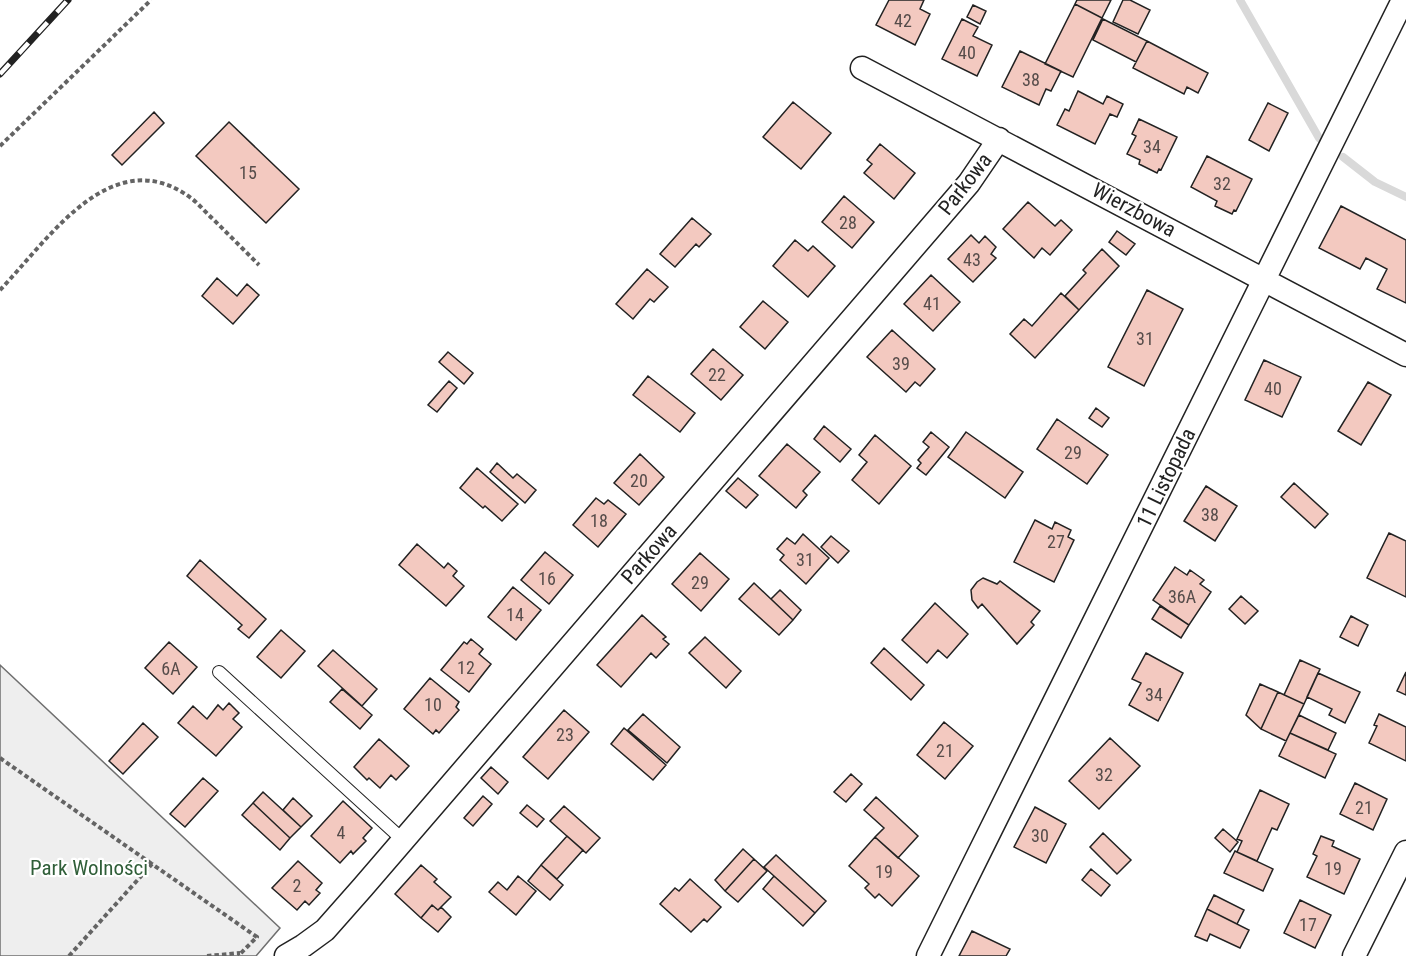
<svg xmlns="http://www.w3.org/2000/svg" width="1406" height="956" viewBox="0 0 1406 956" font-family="'Roboto Condensed',sans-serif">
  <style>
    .green { fill: #eee; stroke: #6f6f6f; stroke-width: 1.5 }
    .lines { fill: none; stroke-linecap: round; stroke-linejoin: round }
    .stream { stroke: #d9d9d9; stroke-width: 8 }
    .building { fill: #f3c9c0; stroke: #222; stroke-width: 1.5 }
    .lane-casing { stroke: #222; stroke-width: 14 }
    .street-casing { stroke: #222; stroke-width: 25 }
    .path { stroke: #646464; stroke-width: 4; stroke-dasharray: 4.5 3; stroke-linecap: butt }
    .lane { stroke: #fff; stroke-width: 12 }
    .street { stroke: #fff; stroke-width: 22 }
    .rail-casing { stroke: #222; stroke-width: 7 }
    .rail { stroke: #fff; stroke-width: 4.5; stroke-dasharray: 14; stroke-linecap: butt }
    .labels { text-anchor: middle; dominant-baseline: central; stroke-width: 4.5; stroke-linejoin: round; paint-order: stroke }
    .number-label { font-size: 18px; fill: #564c4a }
    .street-label { font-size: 21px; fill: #222; stroke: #fff }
    .park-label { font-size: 21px; fill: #2f5e38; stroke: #fff }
  </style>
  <rect width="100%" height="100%" fill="#fff"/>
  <!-- green -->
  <path class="green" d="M0 665 280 928 256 956H0Z"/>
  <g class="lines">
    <!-- stream -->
    <path class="stream" d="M1240 0 1319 138
      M1343 157 1375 182 1406 197"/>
  </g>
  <!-- building -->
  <path class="building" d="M889 0H924L920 9 930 14 915 45 876 25Z
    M1077 0H1111L1102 18 1075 4Z
    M1123 0H1130L1150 10 1138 34 1113 22Z
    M1075 4 1102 18 1073 77 1045 64Z
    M973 5 986 11 980 24 967 17Z
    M962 19 978 27 973 36 992 45 977 76 942 59Z
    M1103 19 1147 41 1136 62 1093 40Z
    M1147 41 1208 73 1198 93 1187 87 1184 94 1133 68Z
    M1020 51 1061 71 1051 91 1046 89 1039 105 1002 87Z
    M1078 91 1103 104 1107 96 1123 104 1117 117 1110 114 1095 144 1057 125 1065 109 1069 111Z
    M793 102 831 133 801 169 763 137Z
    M1268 103 1288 113 1269 151 1249 140Z
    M154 112 164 123 122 165 112 155Z
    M1139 119 1177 137 1161 170 1159 169 1157 173 1139 164 1140 160 1127 154 1136 136 1132 134Z
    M229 122 299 189 266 223 196 156Z
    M880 144 915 173 894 199 864 173 872 164 867 160Z
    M1207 156 1252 179 1236 211 1234 210 1232 214 1215 206 1217 201 1191 187Z
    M844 196 874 222 852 248 822 222Z
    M1028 202 1055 226 1061 220 1072 230 1050 255 1042 248 1034 258 1003 229Z
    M1341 206 1406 240V303L1377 289 1387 269 1366 258 1360 269 1319 248Z
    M692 218 711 234 699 247 696 244 675 267 660 254Z
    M1117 231 1135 244 1126 255 1109 242Z
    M971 235 979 243 985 236 996 247 991 254 996 258 973 282 948 259Z
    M795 240 808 251 813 246 835 266 808 297 773 266Z
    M1102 249 1119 266 1079 310 1065 296 1086 273 1083 270Z
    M647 269 668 287 654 302 650 299 633 319 616 304Z
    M931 275 960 302 933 331 904 304Z
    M217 278 237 296 247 284 259 295 233 324 202 296Z
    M1147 290 1183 309 1144 386 1108 367Z
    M1061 293 1079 310 1035 358 1010 334 1024 319 1032 326Z
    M763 301 788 322 765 349 740 327Z
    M892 330 935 369 920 386 915 382 906 392 867 357Z
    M713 349 743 375 721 400 691 374Z
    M448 352 473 373 464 384 439 362Z
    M1264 360 1301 377 1282 417 1245 400Z
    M648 376 695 413 680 432 633 395Z
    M449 381 457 388 437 412 428 405Z
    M1368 382 1391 395 1361 445 1338 431Z
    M1096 408 1109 418 1102 427 1089 418Z
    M1057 419 1108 455 1087 484 1037 449Z
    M824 426 851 449 840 462 814 439Z
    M931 432 949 447 926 475 917 468 921 463 918 460 929 447 923 442Z
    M966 432 1023 472 1005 498 948 457Z
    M875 435 911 466 879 504 852 480 867 462 859 455Z
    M787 444 820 472 803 491 807 495 796 508 759 476Z
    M640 454 664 477 639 505 614 483Z
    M497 463 513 478 517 474 536 490 525 503 490 472Z
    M477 468 518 504 502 521 485 506 483 508 460 488Z
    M738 478 758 495 746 508 726 491Z
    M1294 483 1328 514 1315 528 1281 497Z
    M1206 486 1237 506 1215 541 1184 521Z
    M596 498 604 504 608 500 626 514 598 547 573 525Z
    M1035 520 1052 529 1055 522 1071 530 1068 537 1074 540 1054 582 1014 562Z
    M1389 533 1406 541V597L1367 578Z
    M803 534 829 558 806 584 780 560 784 555 777 549 787 538 795 544Z
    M831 536 849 551 838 563 821 547Z
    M417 544 444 568 448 563 457 571 453 576 464 586 446 606 399 565Z
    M545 552 573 575 549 604 521 580Z
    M700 553 729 579 701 611 672 584Z
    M200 560 266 619 249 638 238 629 242 625 187 576Z
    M1175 567 1187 575 1190 570 1204 580 1200 584 1211 592 1189 625 1153 600Z
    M983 578 997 584 1000 581 1040 611 1031 622 1034 625 1017 644 982 604 978 608 972 600 971 590 977 582Z
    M754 583 793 620 779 635 739 599Z
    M513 587 541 610 516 640 488 617Z
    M780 590 801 610 793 620 771 599Z
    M1241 596 1258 611 1245 624 1229 609Z
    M935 603 968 634 947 658 938 650 927 663 902 640Z
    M1160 606 1189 625 1181 638 1152 619Z
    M642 615 666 637 663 639 669 644 656 658 651 653 621 687 597 665Z
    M1351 616 1368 625 1358 646 1340 637Z
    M281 630 305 651 281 678 257 657Z
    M705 637 741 671 726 688 689 653Z
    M471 639 483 649 479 654 491 664 469 692 441 670 464 642 467 644Z
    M169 642 197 667 173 694 145 668Z
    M884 648 924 685 911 700 871 663Z
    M333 650 377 689 362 706 318 666Z
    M1146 653 1183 673 1158 721 1129 705 1141 683 1132 679Z
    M1300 660 1320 669 1304 704 1284 695Z
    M1406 672V695L1397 691Z
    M1318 673 1360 692 1345 723 1329 715 1332 709 1307 697Z
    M430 678 459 702 456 707 459 710 439 733 436 730 433 734 404 709Z
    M1260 684 1278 692 1261 729 1246 715Z
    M342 689 372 715 360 729 330 702Z
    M1278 692 1304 704 1286 741 1261 729Z
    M229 703 239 713 233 719 242 727 216 756 178 723 193 706 207 719 218 705 223 710Z
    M564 710 589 732 548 779 523 757Z
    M643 714 680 747 667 763 628 730Z
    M1379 714 1406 727V761L1369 743 1377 726 1374 725Z
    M1299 715 1336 733 1328 750 1290 733Z
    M944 722 973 746 945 779 917 755Z
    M143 723 158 737 123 774 109 761Z
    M624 728 666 765 653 780 611 744Z
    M1290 733 1336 754 1325 778 1279 756Z
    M1110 738 1140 766 1099 809 1069 781Z
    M379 739 409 766 396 780 391 775 380 788 369 778 367 780 354 767Z
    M491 767 508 782 498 794 481 778Z
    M851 774 862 784 846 802 834 792Z
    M203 778 218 791 185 827 170 814Z
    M1355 783 1387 799 1373 830 1340 814Z
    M1260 790 1289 804 1277 830 1272 828 1257 861 1237 852 1242 841 1237 839Z
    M263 792 301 827 290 838 253 803Z
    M483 796 492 804 473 826 464 818Z
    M876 797 918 836 898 858 875 837 884 828 864 810Z
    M293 798 312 816 301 827 283 810Z
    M343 801 372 828 363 838 366 841 353 854 351 851 340 863 311 836Z
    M253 803 290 838 280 850 242 815Z
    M527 805 544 819 537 827 520 813Z
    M564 806 600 838 586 853 550 821Z
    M1035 807 1066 824 1046 863 1014 847Z
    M1223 829 1238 842 1230 852 1215 838Z
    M1103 833 1131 860 1117 874 1090 847Z
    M567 836 583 850 557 879 541 865Z
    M1321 836 1334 841 1332 846 1360 859 1344 894 1307 877 1317 856 1313 854Z
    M875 837 919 876 892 906 879 894 875 898 865 888 869 884 849 866Z
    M743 849 754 859 725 891 715 880Z
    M1235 851 1273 869 1263 891 1224 873Z
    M776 855 826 901 815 913 764 867Z
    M754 859 767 871 738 902 725 891Z
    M298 861 322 883 316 890 320 893 309 905 305 901 297 910 272 888Z
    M421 865 437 879 434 882 451 897 438 910 432 905 421 918 395 894Z
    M541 865 563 885 550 900 528 881Z
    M1091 869 1110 885 1101 896 1082 880Z
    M518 876 536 891 516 915 489 892 498 882 507 890Z
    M774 876 815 913 803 926 763 889Z
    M690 879 721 907 707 922 704 919 691 932 660 904 675 888 679 891Z
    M1214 895 1244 910 1237 924 1207 909Z
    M1300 900 1331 915 1315 948 1284 933Z
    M432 905 438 910 441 907 451 917 438 932 421 918Z
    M1207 909 1249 930 1240 948 1210 934 1207 941 1195 936Z
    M972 931 1010 949 1006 956H959Z"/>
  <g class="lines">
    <!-- lane casing -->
    <g class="lane-casing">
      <path id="lane" d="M219 672 403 840"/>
    </g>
    <!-- street casing -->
    <g class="street-casing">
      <path id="street" d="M862 68 1406 355
        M286 956 303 946 325 930 363 887 969 183 999 139
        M928 956 1403 0
        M1354 956 1406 852"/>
    </g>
    <!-- path -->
    <path class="path" d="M0 146 151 0
      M0 290C49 239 112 140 191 198 199 204 206 213 214 220 229 235 244 250 259 265
      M0 758 152 864
      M69 956 152 864 257 937 238 956
      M207 956 240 953"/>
    <!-- lane -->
    <use href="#lane" class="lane"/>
    <!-- street -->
    <use href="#street" class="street"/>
    <!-- rail casing -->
    <g class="rail-casing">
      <path id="rail" d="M0 74 68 0"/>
    </g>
    <!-- rail -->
    <use href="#rail" class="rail"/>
  </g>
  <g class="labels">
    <!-- number labels -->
    <g class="number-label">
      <text x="903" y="20">42</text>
      <text x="967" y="52">40</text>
      <text x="1031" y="79">38</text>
      <text x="1152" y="146">34</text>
      <text x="248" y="172">15</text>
      <text x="1222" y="183">32</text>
      <text x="848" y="222">28</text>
      <text x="972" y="259">43</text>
      <text x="932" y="303">41</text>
      <text x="1145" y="338">31</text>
      <text x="901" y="363">39</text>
      <text x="717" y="374">22</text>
      <text x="1273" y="388">40</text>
      <text x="1073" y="452">29</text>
      <text x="639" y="480">20</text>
      <text x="1210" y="514">38</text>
      <text x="599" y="520">18</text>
      <text x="1056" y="541">27</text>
      <text x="805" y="559">31</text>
      <text x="547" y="578">16</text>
      <text x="700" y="582">29</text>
      <text x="1182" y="596">36A</text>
      <text x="515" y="614">14</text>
      <text x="466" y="667">12</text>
      <text x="171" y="668">6A</text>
      <text x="1154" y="694">34</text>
      <text x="433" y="704">10</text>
      <text x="565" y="734">23</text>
      <text x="945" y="750">21</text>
      <text x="1104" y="774">32</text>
      <text x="1364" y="807">21</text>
      <text x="341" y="832">4</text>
      <text x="1040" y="835">30</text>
      <text x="1333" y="868">19</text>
      <text x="884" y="871">19</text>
      <text x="297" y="885">2</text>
      <text x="1308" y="924">17</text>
    </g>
    <!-- street labels -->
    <g class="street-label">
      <text transform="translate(965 184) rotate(-52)">Parkowa</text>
      <text transform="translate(1134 210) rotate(28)">Wierzbowa</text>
      <text transform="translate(1166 478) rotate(-64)">11 Listopada</text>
      <text transform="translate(649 554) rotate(-49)">Parkowa</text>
    </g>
    <!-- park labels -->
    <g class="park-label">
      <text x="89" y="868">Park Wolności</text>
    </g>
  </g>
</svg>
